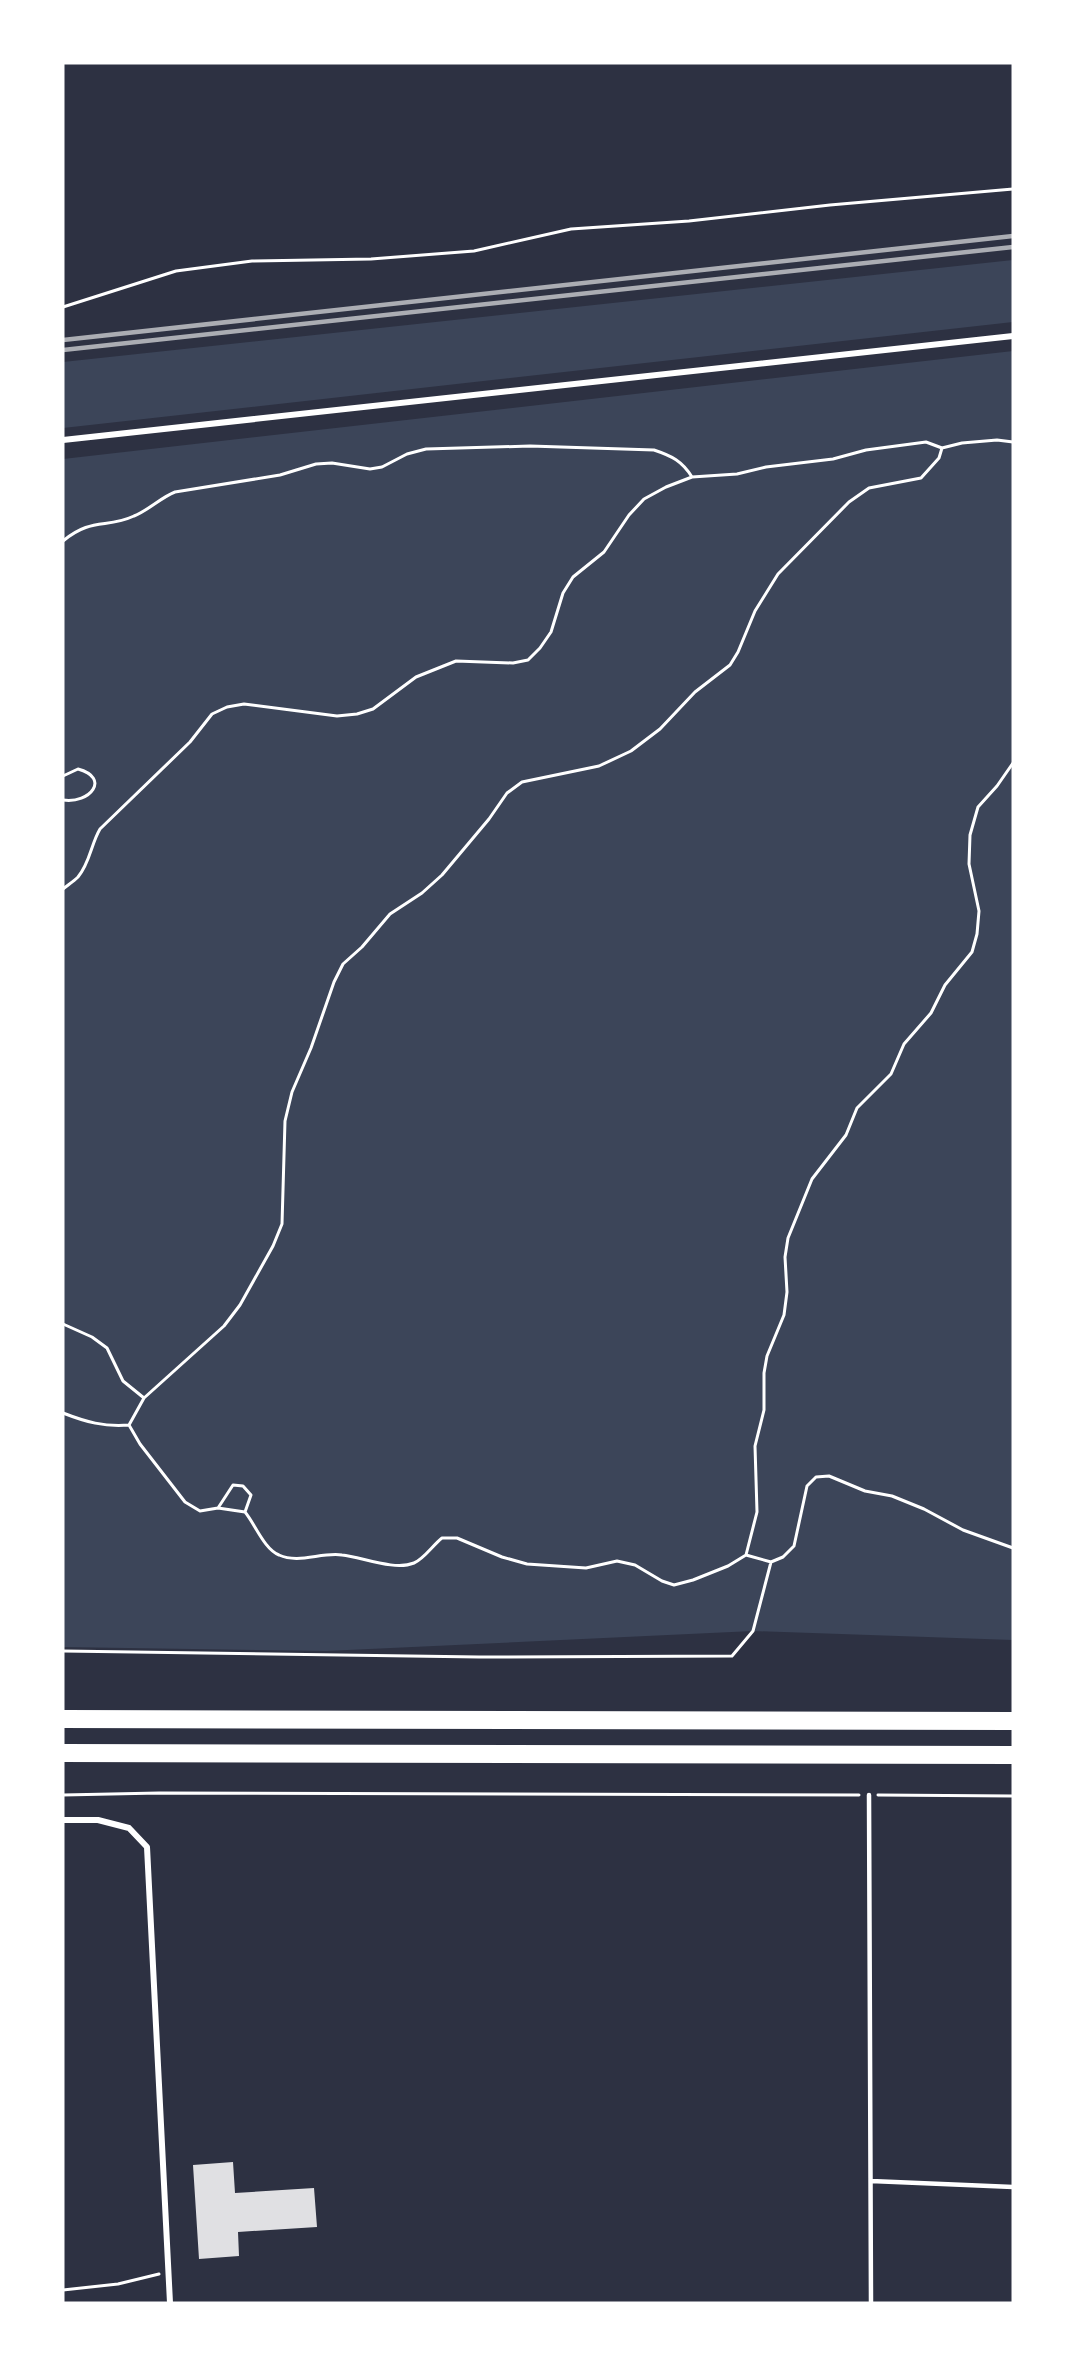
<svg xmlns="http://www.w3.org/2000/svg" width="1076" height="2366" viewBox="0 0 1076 2366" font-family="'Nunito Sans',sans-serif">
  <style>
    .green { fill: #3c4559 }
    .building { fill: #e0e0e3 }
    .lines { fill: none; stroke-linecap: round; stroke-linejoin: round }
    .path { stroke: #fff; stroke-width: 3 }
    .service { stroke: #fff; stroke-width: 4.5 }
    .minor { stroke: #fff; stroke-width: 6 }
    .motorway { stroke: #fff; stroke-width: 18 }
    .rail { stroke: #abadb3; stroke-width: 4.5 }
  </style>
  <rect width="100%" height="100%" fill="#2d3142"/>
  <!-- green -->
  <path class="green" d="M1013 260V322L63 428V362Z
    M1013 351V1640L753 1631 326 1651 63 1647V459Z"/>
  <!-- building -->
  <path class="building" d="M233 2162 235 2193 314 2188 317 2227 238 2232 239 2256 199 2259 193 2165Z"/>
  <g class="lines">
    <!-- path -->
    <path class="path" d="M63 307 176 271 252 261 371 259 474 251 571 229 689 221 830 205 1013 189
      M63 541C92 517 106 529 134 516 149 510 160 498 175 492L280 475 316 464 332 463 370 469 382 467 407 454 426 449 530 446 654 450C672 456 682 461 692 477
      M63 776 78 769C111 778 90 804 63 800
      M63 889C68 885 74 881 78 877 90 863 91 844 100 829L190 742 212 714 227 707 244 704 337 716 357 714 373 709 416 677 456 661 513 663 528 660 540 648 551 632 563 593 573 577 604 552 629 515 644 499 666 487 692 477 737 474 766 467 833 459 866 450 926 442 942 448 962 443 997 440 1013 442
      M63 1324 92 1337 107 1348 123 1381 144 1398
      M63 1413C86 1422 104 1427 129 1425
      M129 1425 144 1398 224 1326 240 1305 273 1246 282 1224 285 1121 292 1092 311 1048 334 982 343 964 362 947 390 914 422 893 442 875 489 819 507 793 522 782 599 766 631 751 660 729 695 692 730 665 738 652 755 611 778 574 849 502 869 488 921 478 939 458 942 448
      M129 1425 140 1444 185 1502 200 1511 218 1508 245 1512C255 1524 264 1549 279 1555 299 1564 321 1552 342 1555 362 1557 394 1571 414 1563 424 1559 433 1545 442 1538H457L502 1557 527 1564 586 1568 617 1561 635 1565 662 1581 674 1585 693 1580 728 1566 746 1555 771 1562 783 1557 794 1546 807 1486 816 1477 829 1476 865 1491 892 1496 924 1509 963 1530 1013 1548
      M218 1508 233 1485 243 1486 251 1495 245 1512
      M746 1555 757 1512 755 1446 764 1410V1373L767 1356 784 1315 787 1292 785 1257 788 1238 812 1179 846 1135 857 1108 891 1074 904 1044 931 1013 945 985 972 952 977 934 979 911 969 864 970 835 978 807 997 786 1013 763
      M63 1651 479 1657 732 1656 753 1631 771 1562
      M63 1795 159 1793 859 1795
      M878 1795 1013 1796
      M63 2290 118 2284 159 2274"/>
    <!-- service -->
    <path class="service" d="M869 1795 871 2303
      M871 2181 1013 2187"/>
    <!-- minor -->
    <path class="minor" d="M63 440 1013 336
      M63 1820H98L129 1828 147 1847 170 2303"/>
    <!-- motorway -->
    <path class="motorway" d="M63 1719 1013 1721
      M63 1753 1013 1755"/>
    <!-- rail -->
    <path class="rail" d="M63 340 1013 236
      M63 350 1013 247"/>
  </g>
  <!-- border -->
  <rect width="1076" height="2366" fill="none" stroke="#ffffff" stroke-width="129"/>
</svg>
